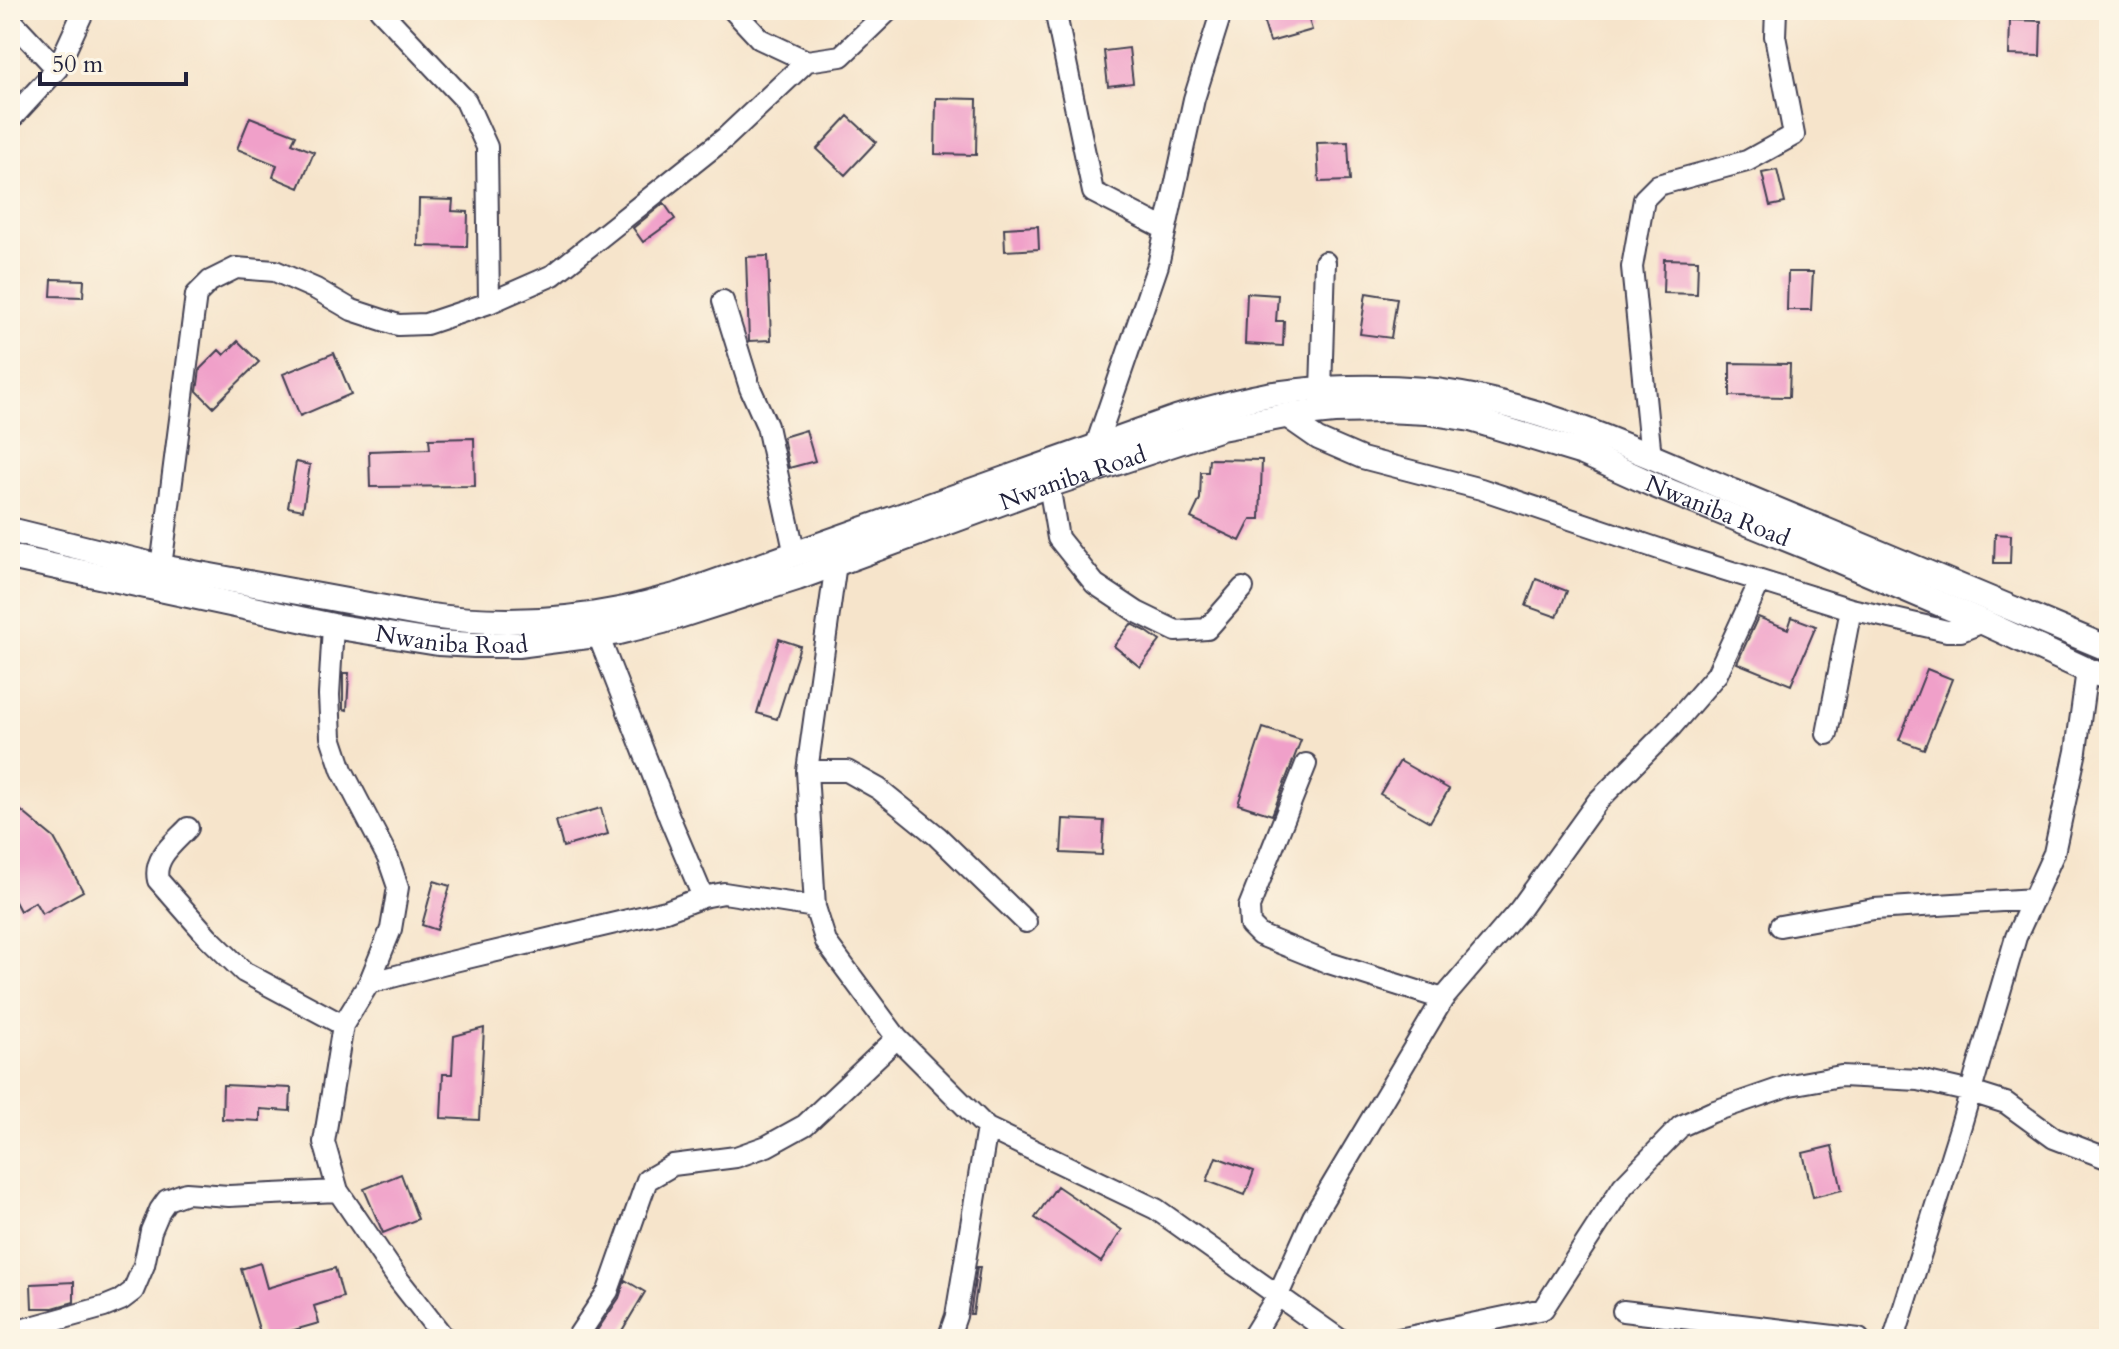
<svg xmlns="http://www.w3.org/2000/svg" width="2119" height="1349" viewBox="0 0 2119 1349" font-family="Cardo,serif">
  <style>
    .building { fill: #f0a0c9 }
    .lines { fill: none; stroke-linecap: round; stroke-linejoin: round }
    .minor-casing { stroke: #423f51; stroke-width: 24 }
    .major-casing { stroke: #423f51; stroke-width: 28 }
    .minor { stroke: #fff; stroke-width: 20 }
    .major { stroke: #fff; stroke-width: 24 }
    .labels { text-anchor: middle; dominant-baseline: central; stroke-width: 8; stroke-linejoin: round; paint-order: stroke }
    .street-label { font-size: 24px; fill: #22223b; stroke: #fcf5e5 }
  </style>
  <rect width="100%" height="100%" fill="#fcf5e5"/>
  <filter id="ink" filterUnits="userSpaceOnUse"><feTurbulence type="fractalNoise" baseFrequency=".0125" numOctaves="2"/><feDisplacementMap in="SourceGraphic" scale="16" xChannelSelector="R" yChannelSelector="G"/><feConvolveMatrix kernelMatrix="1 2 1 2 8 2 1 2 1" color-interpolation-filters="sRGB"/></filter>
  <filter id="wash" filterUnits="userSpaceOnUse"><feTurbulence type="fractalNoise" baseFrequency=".006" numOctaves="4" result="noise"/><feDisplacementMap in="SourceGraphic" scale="32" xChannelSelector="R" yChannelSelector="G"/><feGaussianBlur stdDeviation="1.8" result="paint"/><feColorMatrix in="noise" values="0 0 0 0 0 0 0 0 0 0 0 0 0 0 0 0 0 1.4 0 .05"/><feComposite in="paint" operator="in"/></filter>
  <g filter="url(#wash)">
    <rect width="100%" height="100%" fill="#f6e4cb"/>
    <g id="blocks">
      <!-- building -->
      <path class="building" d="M1260 10H1306L1312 30 1270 42Z
        M2010 20 2041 21 2040 56 2009 55Z
        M1129 48 1133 83 1108 86 1104 51Z
        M936 98 977 99 976 155 935 154Z
        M848 116 876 142 845 175 817 149Z
        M250 117 296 135 292 143 314 152 299 188 273 177 277 165 237 149Z
        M1348 142 1350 181 1319 182 1317 143Z
        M1777 170 1785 203 1770 206 1762 173Z
        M419 199 453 200 452 211 468 212 467 247 418 246Z
        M664 203 675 219 643 242 633 228Z
        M1038 226 1039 249 1005 251 1004 228Z
        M768 256 771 340 749 341 746 257Z
        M1664 259 1698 260 1697 294 1663 293Z
        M1788 272H1813L1811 310H1787Z
        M52 279 84 280 83 297 51 296Z
        M1247 293 1278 295 1276 321H1284L1283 346 1245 344Z
        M1366 293 1397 298 1391 338 1360 334Z
        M238 341 259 362 213 407 197 391 200 369 219 350 224 355Z
        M334 353 351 394 300 416 283 374Z
        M1730 363 1790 364 1789 397 1730 396Z
        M806 430 815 461 789 468 783 437Z
        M474 438 475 486 370 487 369 451 430 449 429 439Z
        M1209 459 1262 460 1260 519H1251L1240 541 1191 518 1200 499 1201 472H1208Z
        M296 462 310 465 303 510 288 507Z
        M1995 534 2011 535 2010 563H1994Z
        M1536 579 1567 591 1557 617 1526 606Z
        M1758 617 1788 629 1792 617 1816 626 1791 685 1737 663Z
        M1131 624 1146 631 1160 641 1140 667 1114 646Z
        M779 639 800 646 777 719 757 713Z
        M1927 669 1952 679 1924 749 1899 740Z
        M343 673H349L347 710 343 709Z
        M1263 728 1301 740 1272 815 1238 804Z
        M1400 761 1449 789 1430 822 1380 794Z
        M601 808 608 834 563 847 556 821Z
        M19 809 54 838 83 891 42 914 35 902 20 911 10 892V820Z
        M1063 819 1104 821 1102 855 1061 853Z
        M434 881 450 886 437 930 422 925Z
        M484 1028 479 1120 441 1118 443 1074H452L454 1036Z
        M223 1085 291 1088 290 1111 260 1109V1121L222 1119Z
        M1832 1146 1842 1190 1813 1197 1803 1153Z
        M1216 1157 1254 1171 1245 1195 1207 1181Z
        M401 1174 418 1219 383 1233 364 1189Z
        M1057 1186 1122 1230 1101 1262 1035 1218Z
        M260 1263 267 1288 335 1268 343 1297 314 1306 319 1323 262 1339 241 1269Z
        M977 1267H980L973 1314H970Z
        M625 1280 645 1292 617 1339H600L594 1335 619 1298Z
        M74 1282V1302L53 1308H32L31 1284Z"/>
    </g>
  </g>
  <g filter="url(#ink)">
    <use href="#blocks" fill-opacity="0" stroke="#423f51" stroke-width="2"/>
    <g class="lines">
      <!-- minor casing -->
      <g class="minor-casing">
        <path id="minor" d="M380 10 466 101 487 147 489 303
          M733 10 760 39 807 61 841 56 889 10
          M1055 10 1093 192 1165 229
          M10 19 57 69
          M10 120 57 69 84 10
          M723 301 750 388 767 426 795 555
          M1321 390 1325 262
          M1285 416 1318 439 1362 458 1481 489 1674 554 1851 609 1947 631H1961L1983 622
          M1095 448 1158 265 1194 99 1222 10
          M1651 457 1632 267 1644 199 1658 185 1747 161 1794 135 1775 36 1776 10
          M1049 485 1058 538 1095 584 1137 612 1176 631 1207 629 1243 588
          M836 563 807 771 815 907 826 942 897 1038 987 1128 1156 1209 1339 1339
          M161 567 196 295 210 281 236 268 275 271 316 289 352 310 398 325 426 324 489 303 553 275 725 138 807 61
          M333 626 329 695 331 737 342 770 388 858 398 887 391 929 369 983 343 1025 324 1142 338 1191 398 1279 445 1339
          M598 635 670 819 703 897
          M1827 734 1851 609
          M1306 764 1249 907 1250 925 1260 935 1329 963 1443 999
          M807 771H847L879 789 937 836 1026 922
          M188 828C174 843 153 858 158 880L208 937 244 972 343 1025
          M1780 926 1874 909 2034 899
          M369 983 446 963 666 911 703 897 724 893 815 907
          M1623 1311 1859 1339
          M10 1333 104 1307 121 1300 133 1291 144 1265 151 1231 160 1210 167 1200 186 1193 229 1196 338 1191
          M576 1339 608 1291 647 1180 673 1165 736 1157 767 1146 805 1125 897 1038
          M948 1339 956 1316 987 1128
          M1251 1339 1278 1295 1313 1217 1443 999 1520 909 1597 802 1672 726 1717 674 1760 581
          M1399 1339 1543 1309 1623 1186 1681 1126 1712 1112 1790 1085 1841 1076 1919 1080 1971 1092 2006 1103 2054 1138 2109 1159
          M1894 1339 1961 1125 2016 937 2054 853 2076 751 2087 670"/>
      </g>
      <!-- major casing -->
      <g class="major-casing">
        <g id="major">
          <path d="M10 530 161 567 423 615C487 624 555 623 619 610 640 606 659 600 679 595L1179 417C1210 409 1241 399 1273 394 1320 387 1377 386 1425 390 1533 400 1635 450 1734 492 1859 544 1984 596 2109 649"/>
          <path id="s1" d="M10 557 333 626 438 643 474 645H518L619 632 663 621 797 578 1049 485 1221 428 1285 416 1334 411 1385 410 1427 412 1471 419 1583 453 1654 485 1807 547 1983 622 2087 670 2109 678"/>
        </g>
      </g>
      <!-- minor -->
      <use href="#minor" class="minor"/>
      <!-- major -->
      <use href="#major" class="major"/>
    </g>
  </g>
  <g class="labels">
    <!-- street labels -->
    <g class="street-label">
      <text stroke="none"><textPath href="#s1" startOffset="1098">Nwaniba Road</textPath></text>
      <text stroke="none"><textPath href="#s1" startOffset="1770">Nwaniba Road</textPath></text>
      <text stroke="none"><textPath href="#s1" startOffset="450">Nwaniba Road</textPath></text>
    </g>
  </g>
  <!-- margin -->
  <rect width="2119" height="1349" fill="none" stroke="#fcf5e5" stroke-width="40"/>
  <!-- scale -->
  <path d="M40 72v12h146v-12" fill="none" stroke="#22223b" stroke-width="4"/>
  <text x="52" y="72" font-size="24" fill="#22223b" stroke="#fcf5e5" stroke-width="6" paint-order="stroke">50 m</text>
</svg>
